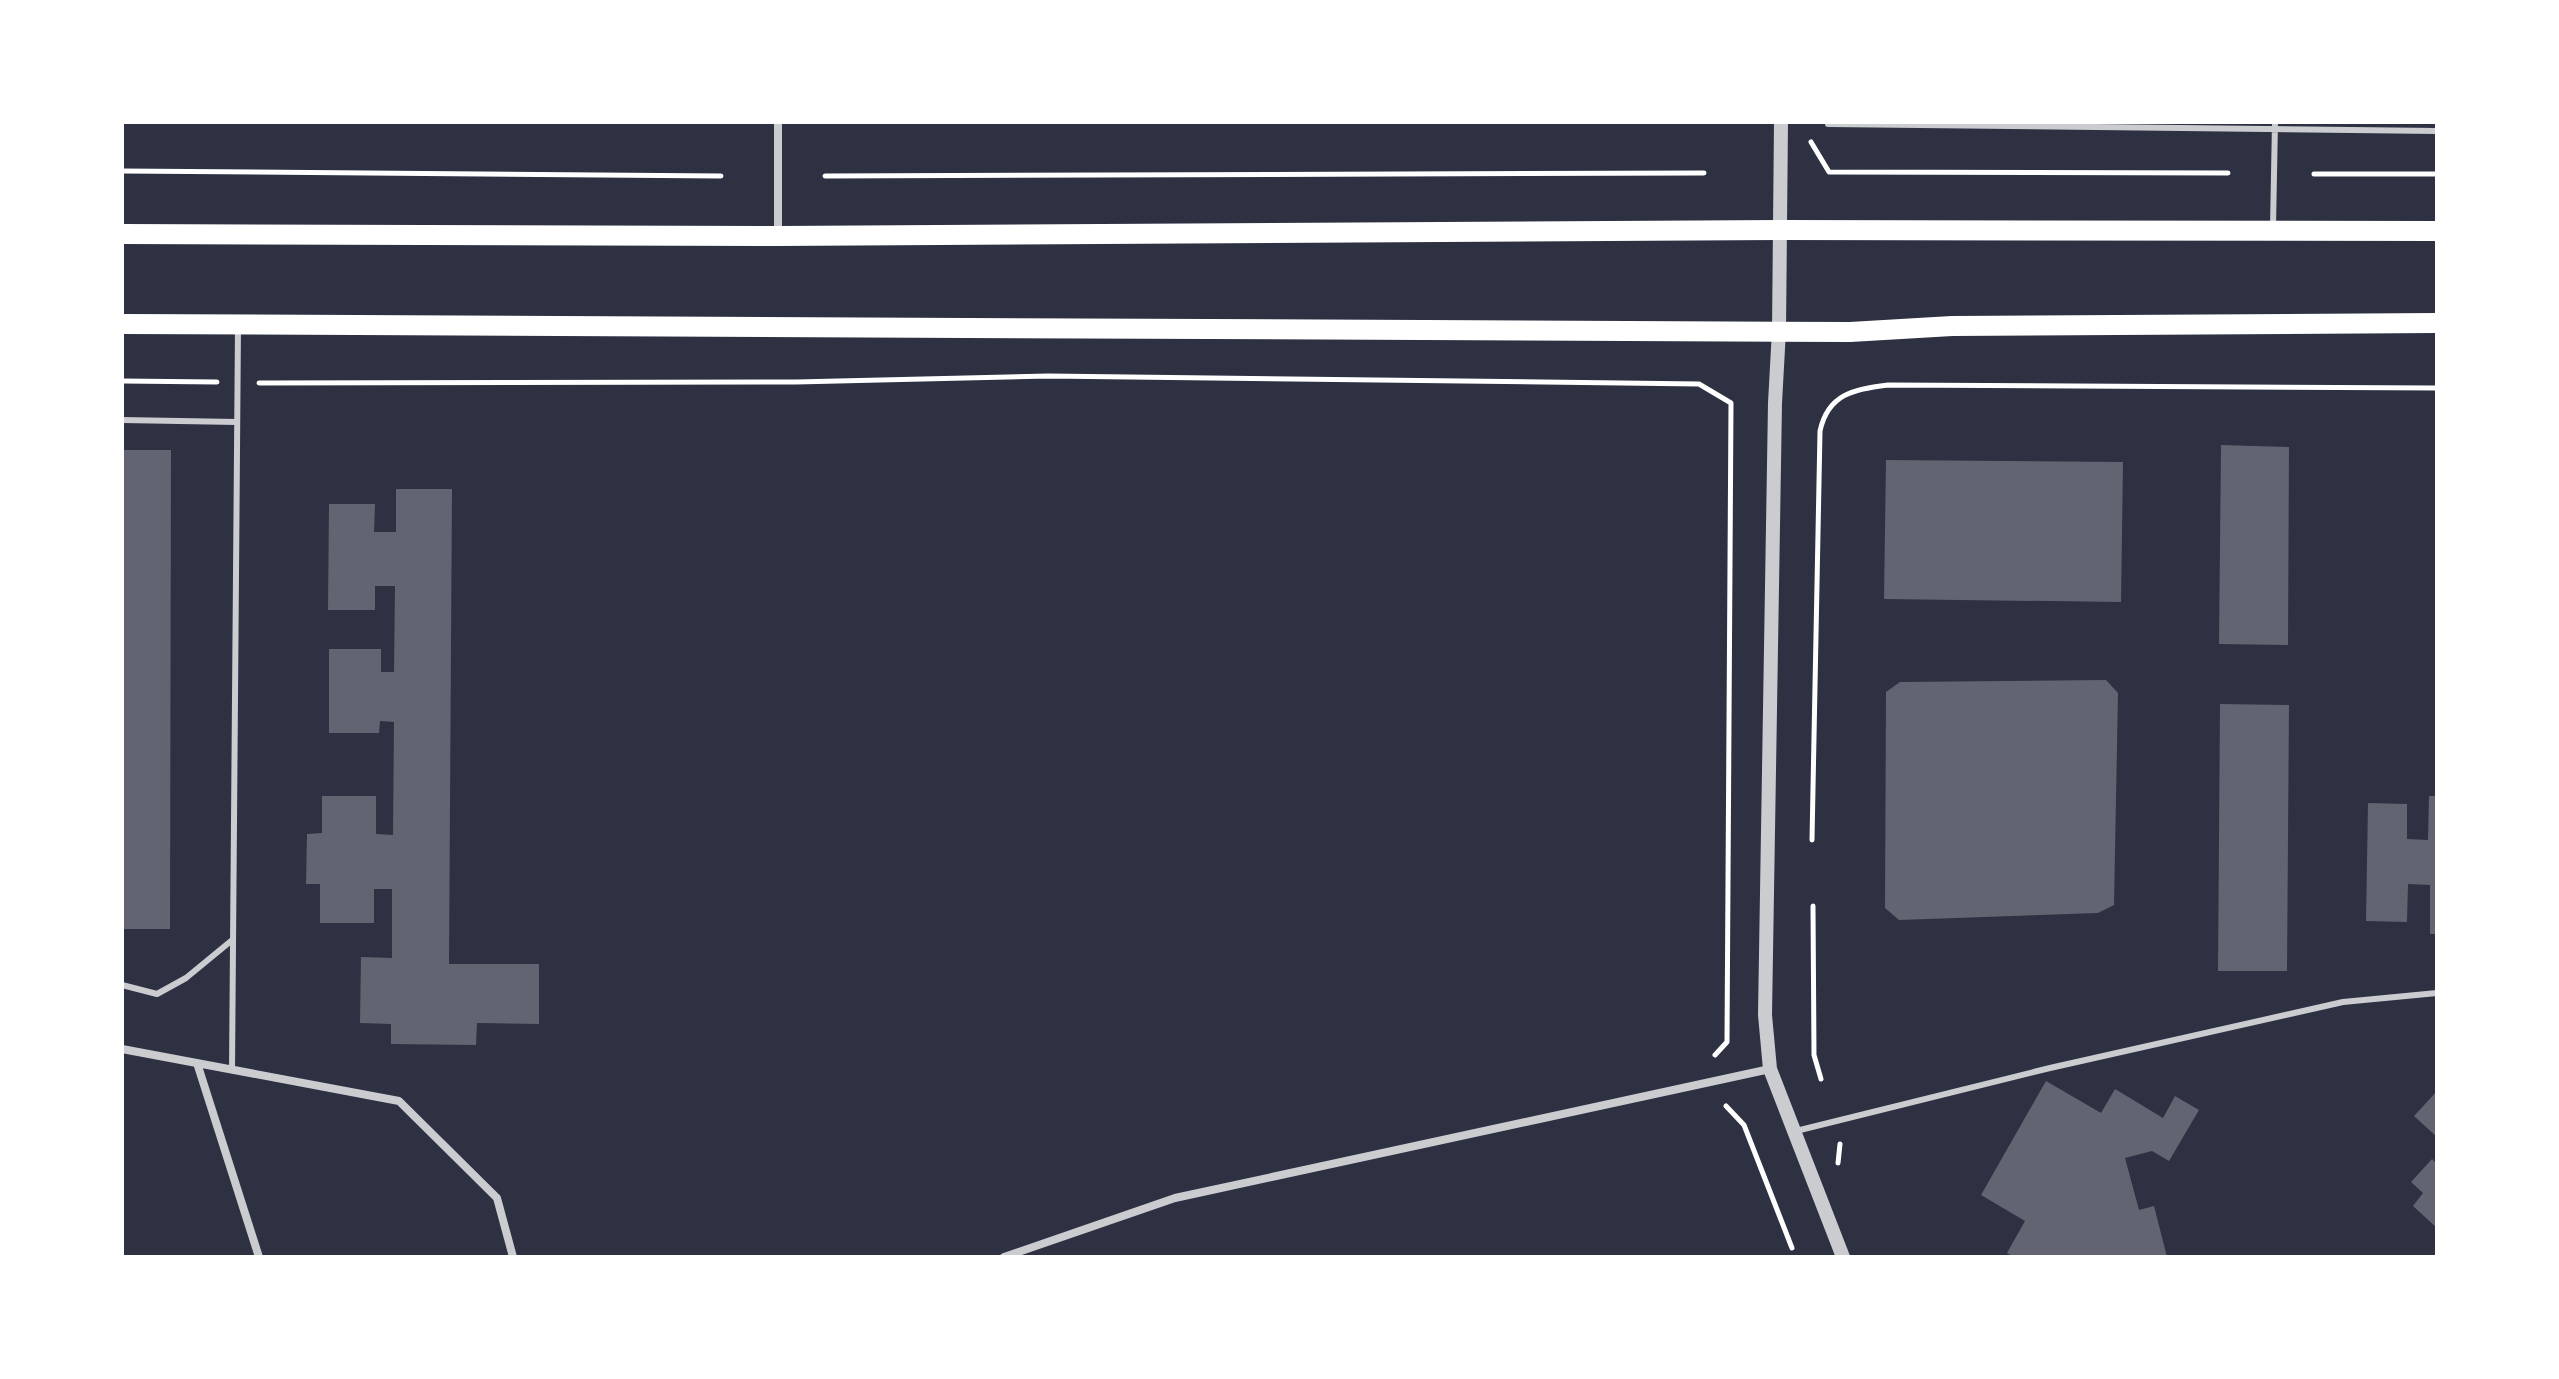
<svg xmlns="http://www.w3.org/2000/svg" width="2559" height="1379" viewBox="0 0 2559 1379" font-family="Helvetica,sans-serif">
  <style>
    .building { fill: #626471 }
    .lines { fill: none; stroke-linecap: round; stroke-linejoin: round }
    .path { stroke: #fff; stroke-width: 5 }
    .service { stroke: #caccd0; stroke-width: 6 }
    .minor { stroke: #caccd0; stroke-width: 8 }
    .tertiary { stroke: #caccd0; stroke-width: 14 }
    .primary { stroke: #fff; stroke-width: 20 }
  </style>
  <rect width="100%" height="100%" fill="#2d3142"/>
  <!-- building -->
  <path class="building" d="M2221 445 2289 447 2288 645 2219 644Z
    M122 450H171L170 929H122Z
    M1886 460 2123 462 2121 602 1884 599Z
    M396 489H452L449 964H539V1024L477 1023 476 1045 391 1044V1024L360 1023 361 957 392 958V889H374V923H320V884H306L307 834 322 833V796H376V834L393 835 394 722 380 721 379 733H329V649H381V672H394L395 586H375V610H328L329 504H375L374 532H396Z
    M2106 680 2118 693 2114 905 2098 913 1899 920 1885 908 1886 692 1900 682Z
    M2220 704 2289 705 2287 971H2218Z
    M2429 796H2437V934H2430V885L2408 884 2407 922 2366 921 2368 803 2407 804V839L2428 840Z
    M2046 1081 2101 1113 2115 1089 2163 1118 2175 1096 2199 1110 2169 1161 2152 1151 2125 1158 2139 1210 2154 1206 2167 1257H2014L2007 1253 2025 1221 1981 1195Z
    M2437 1091V1137L2414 1116Z
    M2432 1159 2437 1164V1228L2413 1206 2423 1193 2411 1182Z"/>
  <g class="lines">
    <!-- path -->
    <path class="path" d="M1811 142 1829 172 2228 173
      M122 171 721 176
      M2314 174H2437
      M825 176 1704 173
      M122 381 217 382
      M259 383 796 382 1048 376 1699 384 1731 403 1727 1042 1715 1055
      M1812 840 1820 431C1828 394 1854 389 1888 385L2437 388
      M1813 906 1814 1055 1821 1079
      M1726 1106 1744 1125 1792 1248
      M1838 1163 1840 1144"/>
    <!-- service -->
    <path class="service" d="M1828 122V124L2437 131
      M2273 227 2275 122
      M122 420 237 422
      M122 985 157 994 186 978 231 941
      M232 1070 238 327
      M1796 1131 2050 1068 2343 1002 2437 993"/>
    <!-- minor -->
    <path class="minor" d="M778 236V122
      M122 1049 399 1101 497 1198 513 1257
      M197 1063 259 1257
      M1004 1257 1175 1198 1770 1069"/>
    <!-- tertiary -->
    <path class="tertiary" d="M1781 122 1779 330 1775 403 1765 1015 1770 1069 1843 1257"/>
    <!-- primary -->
    <path class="primary" d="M122 234 778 236 1779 230 2437 231
      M122 324 1850 332 1952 326 2437 323"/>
  </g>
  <!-- border -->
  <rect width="2559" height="1379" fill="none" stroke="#ffffff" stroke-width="248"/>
</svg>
